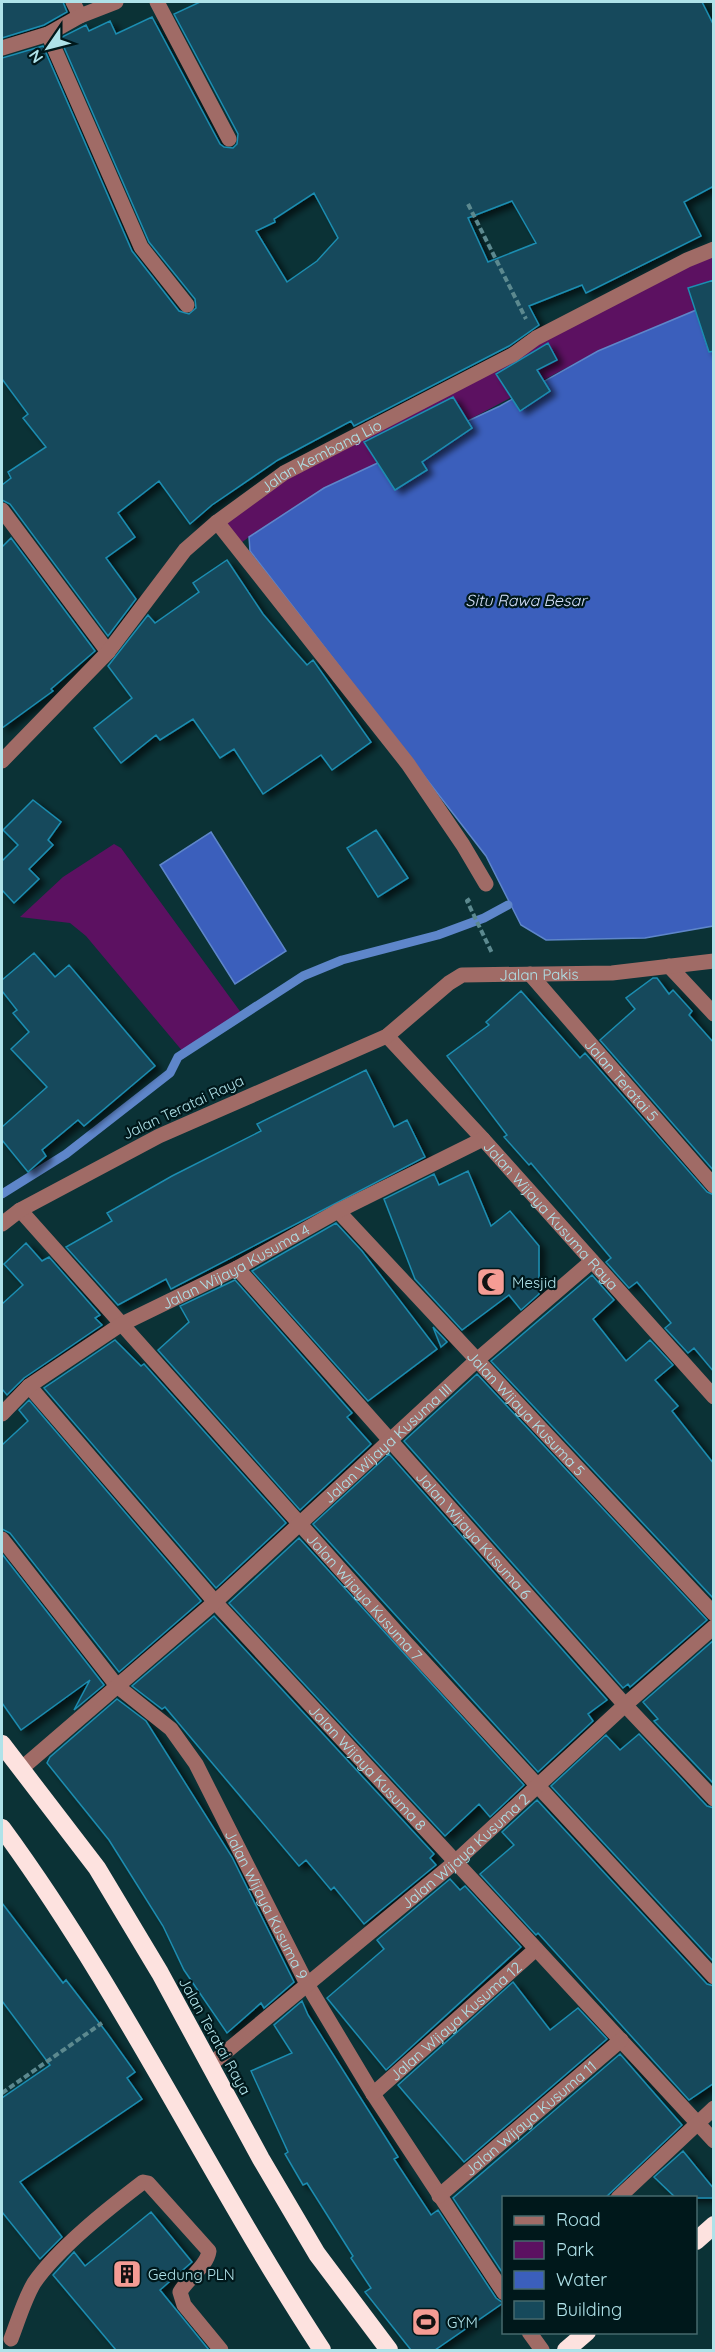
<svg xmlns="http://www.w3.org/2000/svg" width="715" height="2352" viewBox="0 0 715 2352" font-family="Quicksand,sans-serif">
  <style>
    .green { fill: #5c1161 }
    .water { fill: #3b5fbc; stroke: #5e86ca; stroke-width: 1.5 }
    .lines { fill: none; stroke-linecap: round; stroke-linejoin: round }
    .stream { stroke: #5e86ca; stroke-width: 9 }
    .building { fill: #16495b; stroke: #1c8db1; stroke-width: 1.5; fill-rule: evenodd; filter: url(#shadow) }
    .path { stroke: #5c898f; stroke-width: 4; stroke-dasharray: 6 3; stroke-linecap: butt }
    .minor { stroke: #a06b66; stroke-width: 15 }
    .highway { stroke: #fde2df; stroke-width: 18 }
    .labels { text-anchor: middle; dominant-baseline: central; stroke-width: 4.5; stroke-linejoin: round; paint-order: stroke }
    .street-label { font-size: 15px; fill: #afe2e9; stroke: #00181b }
    .poi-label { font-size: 15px; fill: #afe2e9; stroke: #00181b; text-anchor: start }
    .water-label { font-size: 16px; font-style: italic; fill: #d4e0f9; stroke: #00181b }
  </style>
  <defs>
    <filter id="shadow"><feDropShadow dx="6" dy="4" stdDeviation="3" flood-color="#0009"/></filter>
  </defs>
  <rect width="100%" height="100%" fill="#0b3236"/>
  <!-- green -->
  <path class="green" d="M713 249V303L598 351 249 537 237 546 217 522 241 503Z
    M114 844 121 848 242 1014 184 1053 86 936 70 923 20 917 63 877Z"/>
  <!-- water -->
  <path class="water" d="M713 303V926L645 938 546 940 521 925 486 856 250 551 249 537 324 488 500 406 598 351Z
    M211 832 286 951 235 984 160 865Z"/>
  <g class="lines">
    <!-- stream -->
    <path class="stream" d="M2 1194 66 1154 170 1073 178 1057 303 976 342 960 438 935 484 918 508 905"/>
  </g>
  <!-- building -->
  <path class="building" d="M2 2H63L67 12 44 25 2 38Z
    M200 2H702L714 26V186L684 202 701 236 586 293 582 285 529 306 539 325 509 346 354 426 351 421 278 460 212 505 190 524 159 481 118 513 135 537 106 558 136 599 108 636 10 504 2 500V485L11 478 8 472 46 447 23 418 28 414 2 379V58L43 46 132 251 179 311 189 314 196 308 195 299 149 242 60 38 86 25 89 31 110 21 116 34 152 17 220 144 224 147 233 148 237 144 238 134 174 14ZM314 193 338 238 317 261 287 282 256 231 275 222 274 219ZM512 201 536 243 488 262 468 218Z
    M714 280V351L709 352 688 288Z
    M548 343 557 360 537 370 550 391 520 411 496 374Z
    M453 397 472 428 422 462 427 470 395 490 364 442Z
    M11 538 95 651 51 689 53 691 2 728V547Z
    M227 560 263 614 291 647 307 665 313 660 371 742 332 770 321 755 263 794 234 749 220 758 193 719 160 740 156 735 121 763 94 728 132 698 108 666 148 615 155 623 199 592 193 583Z
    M33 800 61 822 48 840 53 845 29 869 39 879 14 903 2 890V861L18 845 3 830Z
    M376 830 408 878 378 897 347 848Z
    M34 953 55 977 69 965 155 1066 84 1126 78 1120 42 1150 46 1156 28 1172 2 1140V1127L47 1087 11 1049 29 1032 13 1013 17 1010 2 991V980Z
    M653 978H657L669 994 673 990 692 1011 689 1015 714 1043V1171L600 1040 635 1009 626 998Z
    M521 991 580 1058 585 1053 707 1192 714 1195V1372L694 1348 688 1353 665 1328 671 1323 637 1282 629 1288 606 1262 611 1258 531 1163 529 1165 504 1137 507 1135 447 1056 489 1025 486 1022Z
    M366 1070 394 1127 407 1120 425 1157 171 1289 166 1279 118 1305 66 1247 112 1221 107 1213 172 1176 261 1131 257 1124Z
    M468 1171 491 1226 510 1211 539 1246V1294L521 1310 509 1295 462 1330 415 1279 384 1199 434 1174 439 1185Z
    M336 1223 362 1251 437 1349 368 1401 252 1271Z
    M26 1243 42 1261 49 1257 100 1315 95 1318 102 1325 24 1378 7 1395 2 1389V1304L23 1285 4 1264Z
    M592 1275 614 1300 593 1319 626 1361 650 1340 673 1365 655 1380 678 1406 672 1411 714 1464V1599L491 1361Z
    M235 1280 352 1413 347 1417 371 1444 300 1510 158 1350 189 1322 180 1306Z
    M433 1327 447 1342 441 1347Z
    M115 1340 141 1366 144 1364 286 1523 216 1588 44 1388Z
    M477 1374 707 1620 630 1687 628 1684 623 1688 404 1441Z
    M29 1400 201 1601 119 1672 10 1533 2 1529V1445L28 1421 19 1410Z
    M389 1454 607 1700 588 1714 593 1721 538 1772 313 1524Z
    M299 1538 524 1785 490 1817 479 1804 445 1836 229 1603Z
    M2 1554 104 1685 74 1710 90 1680 21 1730 2 1703Z
    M214 1616 434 1854 430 1858 436 1865 364 1924 334 1887 331 1890 306 1860 299 1866 165 1707 162 1709 132 1686Z
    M714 1640V1784L654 1721 658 1719 643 1702Z
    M117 1699 146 1721 232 1857 294 1982 264 2008 261 2003 227 2033 184 1970 163 1926 109 1840 47 1763 50 1757Z
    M639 1734 707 1806 714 1808V1962L551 1786 606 1735 620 1750Z
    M537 1800 707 1984 714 1986V2083L689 2100 538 1933 536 1935 480 1874 514 1845 502 1832Z
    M450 1879 460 1890 465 1886 521 1947 386 2070 327 1998 384 1949 377 1940Z
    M2 1903 63 1983 66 1980 107 2033 135 2072 127 2078 142 2099 20 2182 62 2237 40 2259 2 2212V2098L50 2065 2 2001Z
    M513 1982 550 2030 578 2008 607 2039 464 2162 398 2085Z
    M302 2001 308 2015 398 2157 394 2159 431 2215 438 2210 496 2298 503 2303 435 2350H411L365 2292 371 2288 351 2258 353 2256 307 2183 303 2185 285 2154 288 2152 251 2071 292 2053 274 2025Z
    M620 2054 682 2125 605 2198H504V2275L453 2198Z
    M683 2151 714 2189V2198H676L654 2177Z
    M151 2212 192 2262 160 2290 209 2350H116L53 2275 74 2252 85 2266Z"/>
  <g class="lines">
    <!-- path -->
    <path class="path" d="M468 204 526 319
      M470 899 467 901 492 953
      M2 2093 102 2023"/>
    <!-- minor -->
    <g class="minor">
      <path d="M73 2 80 16"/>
      <path d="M157 2 229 139"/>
      <path d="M48 34 141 247 187 305"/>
      <path d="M2 48 48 34 80 16 116 2"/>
      <path d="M2 510 108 652"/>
      <path d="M217 522 408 764 463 845 486 884"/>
      <path id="s1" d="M2 761 108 652 185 550 217 522 284 473 514 354 536 338 687 260 714 249"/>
      <path d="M669 966 714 1014"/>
      <path id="s2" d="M530 974 714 1186"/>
      <path id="s3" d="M387 1036 483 1139 714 1397"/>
      <path id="s4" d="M20 1210 406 1643 714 1977"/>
      <path id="s5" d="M338 1211 714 1614"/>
      <path id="s6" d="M2 1224 20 1210 159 1136 387 1036 449 983 462 975 612 973 714 961"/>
      <path id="s7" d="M237 1268 625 1705 714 1799"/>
      <path id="s8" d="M29 1386 215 1602 714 2141"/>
      <path id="s9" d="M2 1414 29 1386 120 1325 237 1268 338 1211 483 1139"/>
      <path id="s10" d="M2 1539 117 1686 171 1729 196 1764 307 1984 373 2094 504 2293"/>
      <path id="s11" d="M22 1768 215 1602 477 1360 592 1261"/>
      <path id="s12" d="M210 2065 454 1863 625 1705 714 1627"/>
      <path id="s13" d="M373 2094 536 1949"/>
      <path id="s14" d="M439 2196 621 2040"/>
      <path d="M618 2198 714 2108"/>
      <path d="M529 2332 542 2350"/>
      <path d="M11 2339C18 2321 24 2300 34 2283 58 2248 109 2208 143 2182L148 2183 209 2251C207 2266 188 2278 180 2292L184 2305 221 2350"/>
    </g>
    <!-- highway -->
    <path class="highway" d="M2 1744 97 1868 160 1973 261 2159 317 2254 389 2350
      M2 1828C123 1993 210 2179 322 2350
      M696 2241 714 2225
      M566 2350 587 2332"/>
  </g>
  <!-- icons -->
  <defs>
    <g id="mosque-square" transform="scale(1.5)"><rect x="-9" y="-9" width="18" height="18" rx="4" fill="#f59c94" stroke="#00181b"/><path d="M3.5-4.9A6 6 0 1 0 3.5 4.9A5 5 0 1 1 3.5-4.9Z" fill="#111"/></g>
    <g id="building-square" transform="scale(1.5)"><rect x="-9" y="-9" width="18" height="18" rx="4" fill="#f59c94" stroke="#00181b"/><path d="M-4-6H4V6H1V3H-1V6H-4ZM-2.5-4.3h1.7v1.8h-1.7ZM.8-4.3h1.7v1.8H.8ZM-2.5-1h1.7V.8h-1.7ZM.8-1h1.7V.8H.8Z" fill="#111"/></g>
    <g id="stadium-square" transform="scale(1.5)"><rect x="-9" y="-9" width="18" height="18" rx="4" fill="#f59c94" stroke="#00181b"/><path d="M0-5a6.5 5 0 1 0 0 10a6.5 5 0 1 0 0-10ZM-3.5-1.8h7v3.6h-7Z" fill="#111"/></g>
  </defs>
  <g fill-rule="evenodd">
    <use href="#mosque-square" x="491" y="1282"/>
    <use href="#building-square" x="127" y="2274"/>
    <use href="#stadium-square" x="426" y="2322"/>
  </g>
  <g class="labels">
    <!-- street labels -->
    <g class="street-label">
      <text stroke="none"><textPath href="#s1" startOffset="446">Jalan Kembang Lio</textPath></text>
      <text stroke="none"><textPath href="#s6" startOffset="603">Jalan Pakis</textPath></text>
      <text stroke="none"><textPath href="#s2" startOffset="140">Jalan Teratai 5</textPath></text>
      <text transform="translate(183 1107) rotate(-25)">Jalan Teratai Raya</text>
      <text stroke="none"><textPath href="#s3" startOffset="243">Jalan Wijaya Kusuma Raya</textPath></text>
      <text stroke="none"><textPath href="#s9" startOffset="278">Jalan Wijaya Kusuma 4</textPath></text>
      <text stroke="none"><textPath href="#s5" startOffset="276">Jalan Wijaya Kusuma 5</textPath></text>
      <text stroke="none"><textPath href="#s11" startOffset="489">Jalan Wijaya Kusuma III</textPath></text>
      <text stroke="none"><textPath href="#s7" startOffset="357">Jalan Wijaya Kusuma 6</textPath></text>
      <text stroke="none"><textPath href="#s4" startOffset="518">Jalan Wijaya Kusuma 7</textPath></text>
      <text stroke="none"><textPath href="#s8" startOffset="510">Jalan Wijaya Kusuma 8</textPath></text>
      <text stroke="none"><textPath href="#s12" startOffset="333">Jalan Wijaya Kusuma 2</textPath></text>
      <text stroke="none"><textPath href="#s10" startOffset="456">Jalan Wijaya Kusuma 9</textPath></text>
      <text stroke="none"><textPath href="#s13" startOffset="110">Jalan Wijaya Kusuma 12</textPath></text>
      <text transform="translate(215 2036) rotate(61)">Jalan Teratai Raya</text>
      <text stroke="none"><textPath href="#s14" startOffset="120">Jalan Wijaya Kusuma 11</textPath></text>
    </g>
    <!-- poi labels -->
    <g class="poi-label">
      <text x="512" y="1282">Mesjid</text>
      <text x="148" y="2274">Gedung PLN</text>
      <text x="447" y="2322">GYM</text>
    </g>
    <!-- water labels -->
    <g class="water-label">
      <text x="526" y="600">Situ Rawa Besar</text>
    </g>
  </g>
  <!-- border -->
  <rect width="715" height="2352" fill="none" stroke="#afe2e9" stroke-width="6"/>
  <!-- legend -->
  <rect x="502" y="2196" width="195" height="138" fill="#00181b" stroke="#46696d" stroke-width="1.5"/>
  <rect x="514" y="2216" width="30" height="9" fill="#a06b66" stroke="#46696d" stroke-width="1.5"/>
  <text x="556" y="2226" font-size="18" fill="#afe2e9">Road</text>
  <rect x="514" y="2241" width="30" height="18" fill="#5c1161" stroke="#46696d" stroke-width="1.5"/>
  <text x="556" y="2256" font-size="18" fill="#afe2e9">Park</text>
  <rect x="514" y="2271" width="30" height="18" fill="#3b5fbc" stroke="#46696d" stroke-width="1.5"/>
  <text x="556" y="2286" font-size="18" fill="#afe2e9">Water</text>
  <rect x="514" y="2301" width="30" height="18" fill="#16495b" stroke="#46696d" stroke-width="1.5"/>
  <text x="556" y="2316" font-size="18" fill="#afe2e9">Building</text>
  <!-- north arrow -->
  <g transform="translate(48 48) rotate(235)" stroke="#00181b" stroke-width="4.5" paint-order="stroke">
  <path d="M0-4.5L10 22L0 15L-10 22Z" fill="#afe2e9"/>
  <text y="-9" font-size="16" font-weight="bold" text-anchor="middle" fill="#afe2e9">N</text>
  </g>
</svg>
